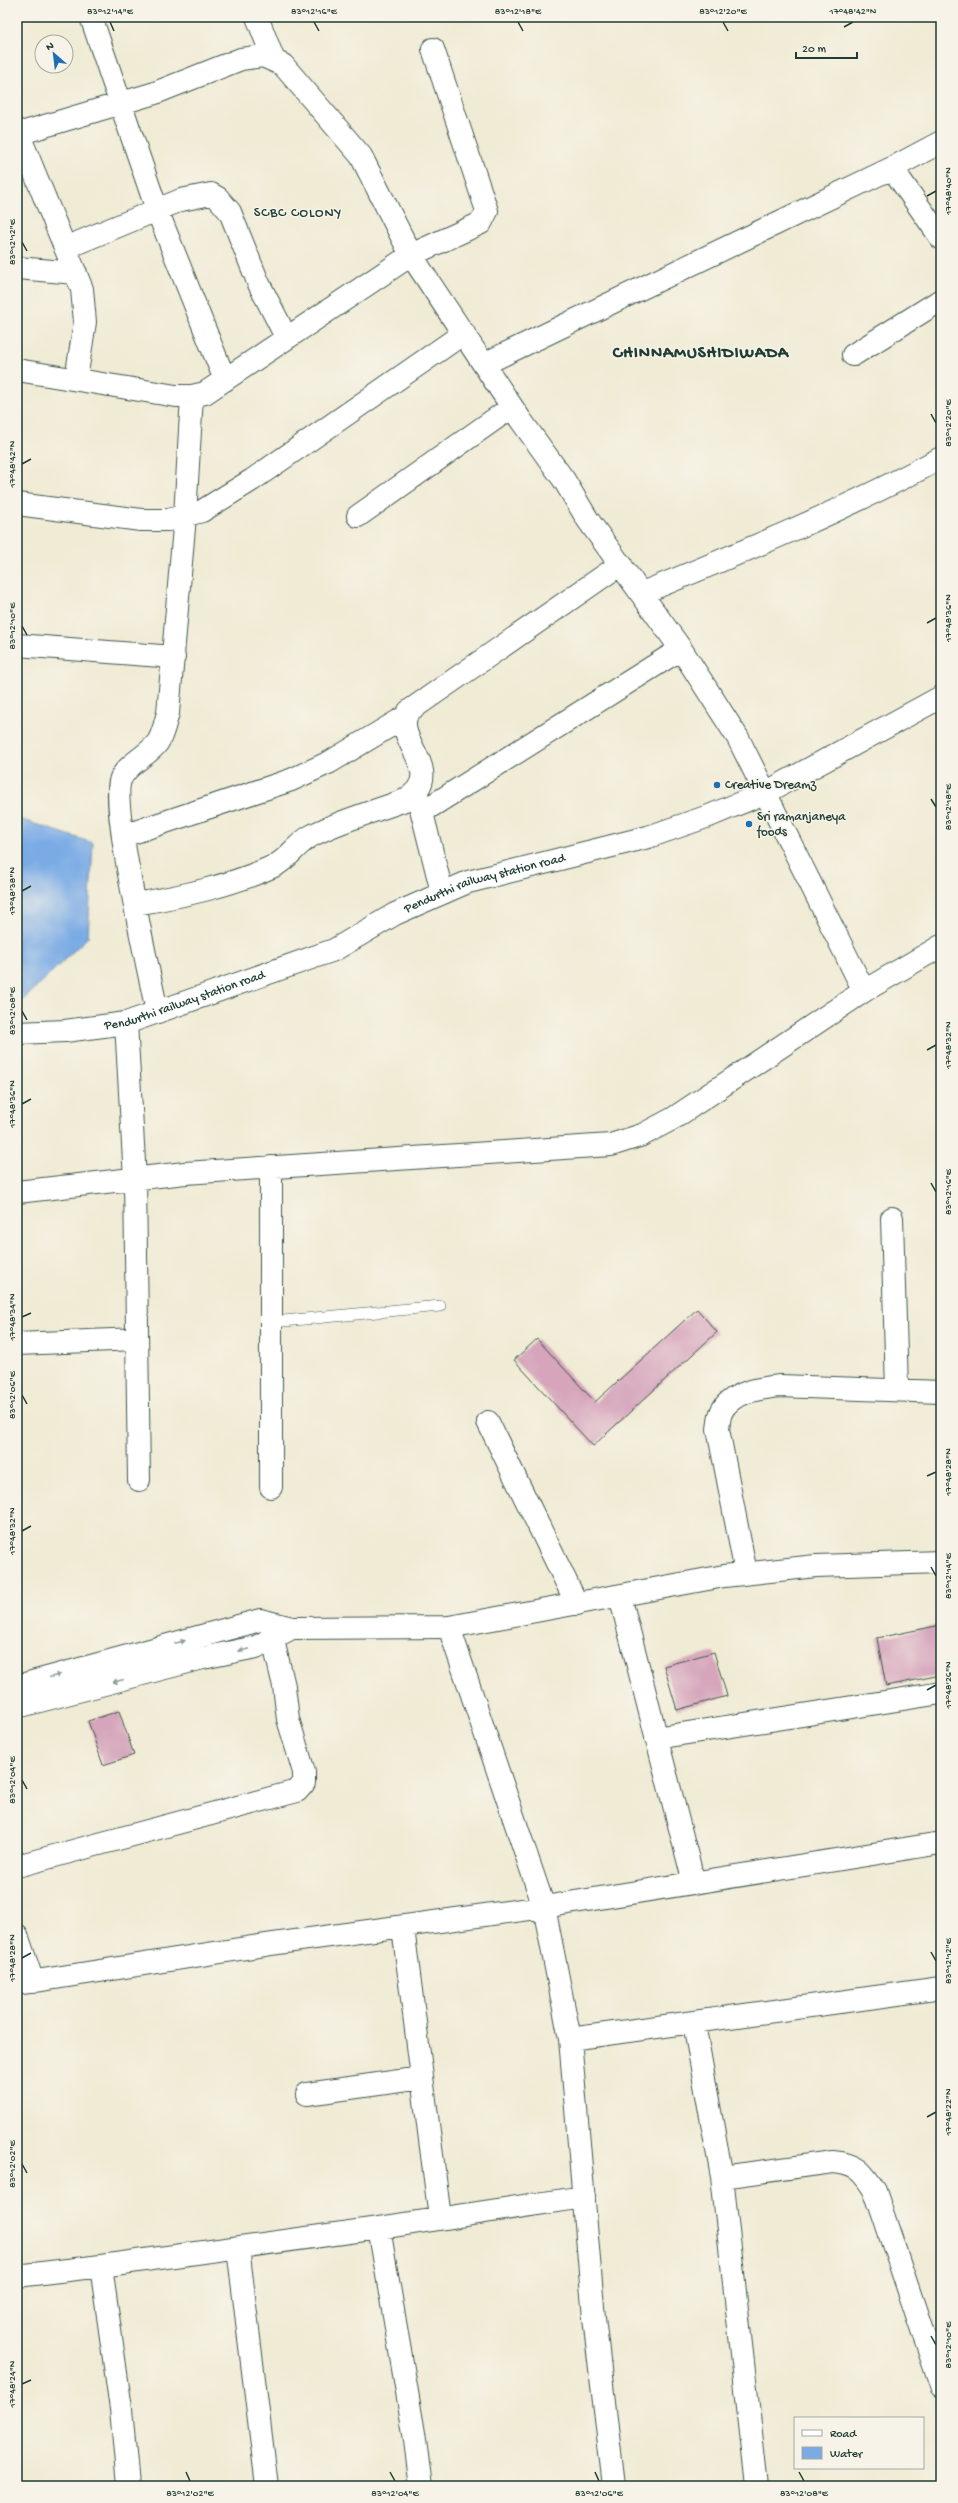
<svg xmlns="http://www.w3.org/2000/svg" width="958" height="2503" viewBox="0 0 958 2503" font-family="'Gochi Hand',sans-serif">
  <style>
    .water { fill: #7aabe5; stroke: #4c748c }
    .building { fill: #d6a5bc }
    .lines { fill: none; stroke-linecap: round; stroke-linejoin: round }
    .service-casing { stroke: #3e574c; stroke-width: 12 }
    .minor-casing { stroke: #3e574c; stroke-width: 24 }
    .tertiary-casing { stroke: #3e574c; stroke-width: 24 }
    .service { stroke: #fff; stroke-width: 11 }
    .minor { stroke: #fff; stroke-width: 22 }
    .tertiary { stroke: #fff; stroke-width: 22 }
    .oneway { fill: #8f9e9a }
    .ticks { fill: none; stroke: #1f3d34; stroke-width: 1.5 }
    .poi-dot { fill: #1f6fb2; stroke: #f7f3e8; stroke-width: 1.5 }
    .labels { text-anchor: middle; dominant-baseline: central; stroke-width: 3; stroke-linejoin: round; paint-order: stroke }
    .poi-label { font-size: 13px; fill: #1f3d34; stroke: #f7f3e8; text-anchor: start }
    .street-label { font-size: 13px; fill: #1f3d34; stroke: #f7f3e8 }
    .neighbourhood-label { font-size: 14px; letter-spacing: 1px; fill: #1f3d34; stroke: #f7f3e8 }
    .district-label { font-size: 17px; font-weight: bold; letter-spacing: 1px; fill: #1f3d34; stroke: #f7f3e8 }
    .neatline { fill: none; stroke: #1f3d34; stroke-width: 1.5 }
    .ticks-label { font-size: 10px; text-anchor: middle; fill: #1f3d34 }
  </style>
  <rect width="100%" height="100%" fill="#f7f3e8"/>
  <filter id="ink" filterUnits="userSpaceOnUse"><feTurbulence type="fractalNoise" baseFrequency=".025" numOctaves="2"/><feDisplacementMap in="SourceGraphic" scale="8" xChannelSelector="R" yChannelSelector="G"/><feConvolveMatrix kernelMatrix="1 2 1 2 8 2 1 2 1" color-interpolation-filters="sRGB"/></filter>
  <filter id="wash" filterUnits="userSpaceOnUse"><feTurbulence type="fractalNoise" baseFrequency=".012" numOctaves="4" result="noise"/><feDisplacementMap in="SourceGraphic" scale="16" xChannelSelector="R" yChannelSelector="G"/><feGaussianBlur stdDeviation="0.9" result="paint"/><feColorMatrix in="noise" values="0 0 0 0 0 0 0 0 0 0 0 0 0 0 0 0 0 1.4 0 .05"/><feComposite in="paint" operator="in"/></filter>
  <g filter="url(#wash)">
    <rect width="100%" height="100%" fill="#f0ebd4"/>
    <!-- water -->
    <path class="water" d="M17 818 93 843 88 937 21 1002 17 1001Z"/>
    <g id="blocks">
      <!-- building -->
      <path class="building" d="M697 1309 717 1332 593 1446 514 1360 537 1339 595 1402Z
        M941 1625V1675L886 1686 877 1638Z
        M714 1652 727 1696 677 1710 664 1666Z
        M119 1711 134 1755 103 1765 88 1721Z"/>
    </g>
  </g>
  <g filter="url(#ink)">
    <use href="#blocks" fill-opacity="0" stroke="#3e574c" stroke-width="1"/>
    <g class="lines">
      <!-- service casing -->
      <g class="service-casing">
        <path id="service" d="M273 1322 440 1306"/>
      </g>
      <!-- minor casing -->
      <g class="minor-casing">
        <path id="minor" d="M91 17 157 210 225 380
          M257 17 273 58
          M17 130 82 289 85 322 76 379
          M18 134 155 93 241 59 263 56 283 65 361 156 411 255 520 419 564 480 588 520 681 649 738 738 864 991
          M941 142 892 168 941 238
          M65 248 181 200 211 194 218 198 230 212 258 282 286 337
          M17 268 76 273
          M853 355 941 300
          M484 364 892 168
          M17 370 176 396H192L205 393 411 255 481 223 487 211 433 49
          M17 504 141 520H168L202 511 252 480 464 333
          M358 516 512 407
          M642 593C743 552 845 510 941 458
          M17 645 174 657
          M418 797 442 892
          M422 812 681 649
          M123 836 291 780 330 762 405 717
          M136 904C183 896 230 886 274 866 289 859 296 844 311 836 338 821 376 811 405 800 451 772 389 740 409 711L621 564
          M157 1012C150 975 109 801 121 778 128 763 148 756 158 742 163 734 165 723 168 713L185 516 192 396
          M126 1023 135 1179 139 1480
          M17 1192 185 1173 611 1145 642 1135 674 1118 864 991 941 946
          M892 1218 897 1390
          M17 1344 136 1339
          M488 1422 577 1604
          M271 1487V1167
          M746 1573 718 1429C719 1424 719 1418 721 1413 729 1392 762 1388 780 1386L941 1392
          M620 1596 694 1883
          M449 1627 544 1907 570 2039 941 1988
          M656 1738 941 1693
          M17 1866 297 1791 304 1783V1772L288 1719 284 1686 273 1640
          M403 1928 440 2218
          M17 1935 33 1982
          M17 1984 272 1944 544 1907 941 1843
          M694 2024 722 2177 757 2486
          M570 2039 594 2318 614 2486
          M307 2094 421 2078
          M722 2177 833 2162C857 2164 862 2171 875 2191L941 2386
          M379 2228 414 2433 421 2486
          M238 2248 267 2486
          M17 2276 101 2266
          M128 2486 121 2409 101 2266 379 2228 584 2197"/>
      </g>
      <!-- tertiary casing -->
      <g class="tertiary-casing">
        <g id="tertiary">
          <path id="s1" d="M17 1033 65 1031 126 1023 334 950 395 914 468 882 648 837 709 816 767 792 941 697"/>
          <path d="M17 1686 260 1620 292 1628 449 1627 724 1576 816 1566 941 1562"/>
          <path d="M17 1707 203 1658 256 1647 292 1628"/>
        </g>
      </g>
      <!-- service -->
      <use href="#service" class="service"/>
      <!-- minor -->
      <use href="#minor" class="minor"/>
      <!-- tertiary -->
      <use href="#tertiary" class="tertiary"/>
    </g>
    <!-- one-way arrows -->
    <defs><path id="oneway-solid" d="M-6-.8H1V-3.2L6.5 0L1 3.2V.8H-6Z"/></defs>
    <g class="oneway">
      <use href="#oneway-solid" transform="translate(180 1642) rotate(-15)"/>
      <use href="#oneway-solid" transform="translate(244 1650) rotate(169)"/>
      <use href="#oneway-solid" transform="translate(55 1676) rotate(-15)"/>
      <use href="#oneway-solid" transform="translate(118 1681) rotate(165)"/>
    </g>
  </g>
  <!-- ticks -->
  <path class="ticks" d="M110 22 114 31M314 22 319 31M518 22 523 31M723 22 728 31M844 27 853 22M927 196 936 191M22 242 27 251M931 414 936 423M22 464 31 459M927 623 936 618M22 626 27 635M931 799 936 807M22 891 31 886M22 1011 27 1020M927 1050 936 1045M22 1104 31 1099M931 1183 936 1192M22 1317 31 1313M22 1395 27 1404M927 1476 936 1472M22 1531 31 1526M931 1567 936 1576M927 1690 936 1685M22 1780 27 1789M931 1952 936 1961M22 1958 31 1953M927 2117 936 2112M22 2164 27 2173M931 2336 936 2345M22 2384 31 2380M186 2472 190 2481M390 2472 395 2481M595 2472 599 2481M799 2472 804 2481"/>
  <!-- markers -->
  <g class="poi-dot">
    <circle cx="717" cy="785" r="4"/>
    <circle cx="749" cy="824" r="4"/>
  </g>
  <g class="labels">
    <!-- poi labels -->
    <g class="poi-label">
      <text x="725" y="785">Creative Dreamz</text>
      <text x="757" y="817">Sri ramanjaneya<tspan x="757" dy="15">foods</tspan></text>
    </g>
    <!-- street labels -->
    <g class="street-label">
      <text stroke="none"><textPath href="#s1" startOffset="496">Pendurthi railway station road</textPath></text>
      <text stroke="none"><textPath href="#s1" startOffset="172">Pendurthi railway station road</textPath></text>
    </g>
    <!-- neighbourhood labels -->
    <g class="neighbourhood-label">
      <text x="298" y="213">SCBC COLONY</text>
    </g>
    <!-- district labels -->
    <g class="district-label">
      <text x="701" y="354">CHINNAMUSHIDIWADA</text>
    </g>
  </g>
  <!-- margin -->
  <rect width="958" height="2503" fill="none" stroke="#f7f3e8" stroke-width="44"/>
  <!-- legend -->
  <rect x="794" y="2417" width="130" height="52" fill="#f7f3e8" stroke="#a1aaa0"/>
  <rect x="802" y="2430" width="20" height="6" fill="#ffffff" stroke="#a1aaa0"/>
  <text x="830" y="2437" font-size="12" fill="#1f3d34">Road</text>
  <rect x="802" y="2447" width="20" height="12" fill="#7aabe5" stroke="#a1aaa0"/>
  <text x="830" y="2457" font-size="12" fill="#1f3d34">Water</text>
  <!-- north arrow -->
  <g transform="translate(54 54) rotate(332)"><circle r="19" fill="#f7f3e8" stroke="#a1aaa0"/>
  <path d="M0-3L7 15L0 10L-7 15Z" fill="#1f6fb2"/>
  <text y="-6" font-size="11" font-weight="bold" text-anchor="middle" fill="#1f3d34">N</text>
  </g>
  <!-- scale -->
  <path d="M796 52v6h61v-6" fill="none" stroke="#1f3d34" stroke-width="2"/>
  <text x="802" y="52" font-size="12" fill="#1f3d34" stroke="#f7f3e8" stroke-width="3" paint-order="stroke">20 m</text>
  <rect x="22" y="22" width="914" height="2459" class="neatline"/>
  <g class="ticks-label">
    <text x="110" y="14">83°12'14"E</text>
    <text x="314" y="14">83°12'16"E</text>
    <text x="518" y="14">83°12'18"E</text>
    <text x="723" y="14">83°12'20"E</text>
    <text x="853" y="14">17°48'42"N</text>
    <text transform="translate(947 191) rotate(-90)" y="4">17°48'40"N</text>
    <text transform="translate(11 242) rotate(-90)" y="4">83°12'12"E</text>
    <text transform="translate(947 423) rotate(-90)" y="4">83°12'20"E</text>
    <text transform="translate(11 464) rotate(-90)" y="4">17°48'42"N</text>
    <text transform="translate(947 618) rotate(-90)" y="4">17°48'36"N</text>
    <text transform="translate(11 626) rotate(-90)" y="4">83°12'10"E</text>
    <text transform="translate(947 807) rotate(-90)" y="4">83°12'18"E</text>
    <text transform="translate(11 891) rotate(-90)" y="4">17°48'38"N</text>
    <text transform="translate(11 1011) rotate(-90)" y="4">83°12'08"E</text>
    <text transform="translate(947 1045) rotate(-90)" y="4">17°48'32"N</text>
    <text transform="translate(11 1104) rotate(-90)" y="4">17°48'36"N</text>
    <text transform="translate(947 1192) rotate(-90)" y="4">83°12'16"E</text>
    <text transform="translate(11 1317) rotate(-90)" y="4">17°48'34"N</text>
    <text transform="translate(11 1395) rotate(-90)" y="4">83°12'06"E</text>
    <text transform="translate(947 1472) rotate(-90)" y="4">17°48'28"N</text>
    <text transform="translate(11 1531) rotate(-90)" y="4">17°48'32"N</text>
    <text transform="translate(947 1576) rotate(-90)" y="4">83°12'14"E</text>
    <text transform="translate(947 1685) rotate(-90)" y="4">17°48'26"N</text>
    <text transform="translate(11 1780) rotate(-90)" y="4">83°12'04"E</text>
    <text transform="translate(11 1958) rotate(-90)" y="4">17°48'28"N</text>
    <text transform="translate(947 1961) rotate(-90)" y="4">83°12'12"E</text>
    <text transform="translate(947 2112) rotate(-90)" y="4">17°48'22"N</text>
    <text transform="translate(11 2164) rotate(-90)" y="4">83°12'02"E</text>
    <text transform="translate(947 2345) rotate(-90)" y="4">83°12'10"E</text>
    <text transform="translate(11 2384) rotate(-90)" y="4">17°48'24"N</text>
    <text x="190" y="2496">83°12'02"E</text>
    <text x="395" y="2496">83°12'04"E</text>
    <text x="599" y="2496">83°12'06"E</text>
    <text x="804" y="2496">83°12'08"E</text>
  </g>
</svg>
